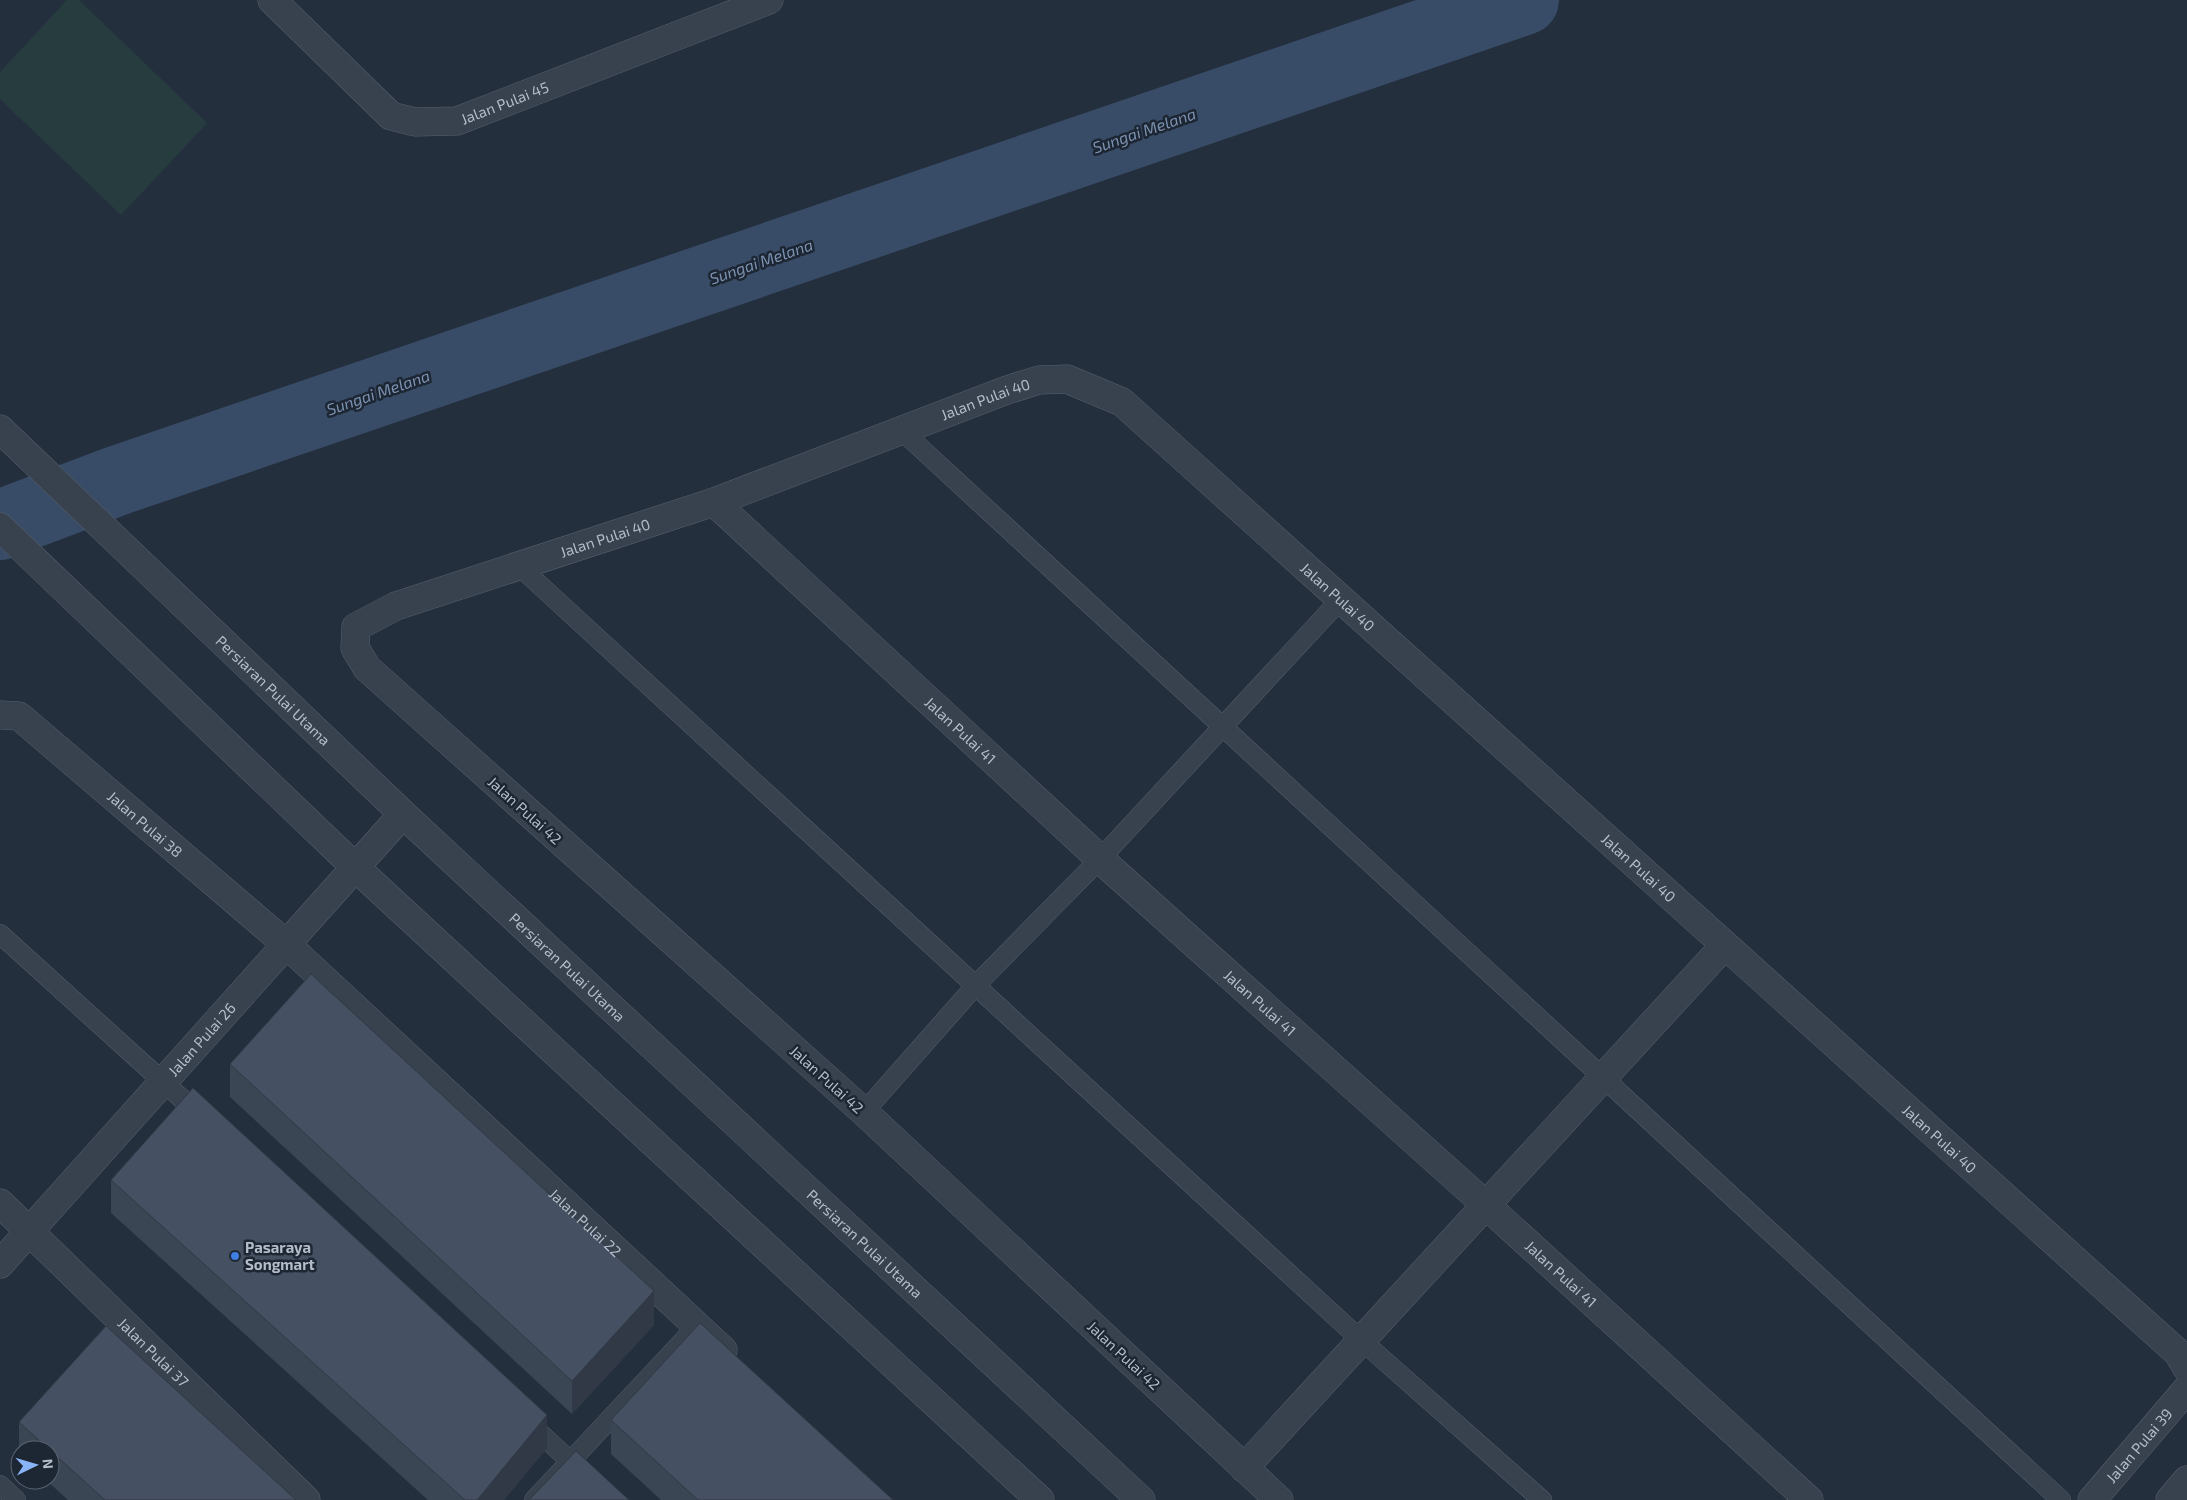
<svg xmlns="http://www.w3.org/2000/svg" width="2187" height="1500" viewBox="0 0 2187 1500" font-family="'Exo 2',sans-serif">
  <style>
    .grass { fill: #263c3f }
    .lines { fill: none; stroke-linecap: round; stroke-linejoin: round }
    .river { stroke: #394c67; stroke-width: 70 }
    .service-casing { stroke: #565f6c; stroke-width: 20 }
    .minor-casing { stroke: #565f6c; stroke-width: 29 }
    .service { stroke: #38414e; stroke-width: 19 }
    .minor { stroke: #38414e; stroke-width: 28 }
    .wall { fill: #3b4654 }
    .shaded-wall { fill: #303945 }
    .building { fill: #455162; stroke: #303945 }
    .shop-dot { fill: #3f7fe0; stroke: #1d2633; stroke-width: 2 }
    .labels { text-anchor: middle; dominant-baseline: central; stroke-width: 5; stroke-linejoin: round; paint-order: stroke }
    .street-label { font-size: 15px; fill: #b4bcc9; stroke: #1d2633 }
    .poi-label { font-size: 15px; font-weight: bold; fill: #b4bcc9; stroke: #1d2633; text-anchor: start }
    .water-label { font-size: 16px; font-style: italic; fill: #7c92b1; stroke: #1d2633 }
  </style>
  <rect width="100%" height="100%" fill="#242f3e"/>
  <!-- grass -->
  <path class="grass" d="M67 0H79L207 123 121 215 0 99V72Z"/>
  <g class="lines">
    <!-- river -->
    <path class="river" d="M0 525 119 480 1524 0"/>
    <!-- service casing -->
    <g class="service-casing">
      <path id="service" d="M901 430 2061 1500
        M519 566 1361 1340 1542 1500
        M0 934 202 1117
        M864 1112 976 985 1100 859 1341 599
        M528 1422 612 1500
        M0 1485 16 1500
        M534 1500 697 1326"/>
    </g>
    <!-- minor casing -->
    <g class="minor-casing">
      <g id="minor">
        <path id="s1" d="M272 0 391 116 415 122 457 121 769 0"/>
        <path id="s2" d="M0 429 403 814 1141 1500"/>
        <path id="s3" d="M714 502 1100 859 1486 1205 1809 1500"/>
        <path d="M0 527 355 867 1040 1500"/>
        <path id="s4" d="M0 715 19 716 286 944 723 1350"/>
        <path id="s5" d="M0 1203 306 1500"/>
        <path id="s6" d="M0 1264 403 814"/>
        <path d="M1244 1468 1725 945"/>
        <path id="s7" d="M1279 1500 864 1112 367 668 355 648 356 627 396 606 714 502 1007 390 1039 380 1067 379 1122 402 2178 1353 2187 1368"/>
        <path id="s8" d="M2092 1500 2187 1389"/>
        <path d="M2170 1500 2187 1480"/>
      </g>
    </g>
    <!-- service -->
    <use href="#service" class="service"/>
    <!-- minor -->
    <use href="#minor" class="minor"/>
  </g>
  <!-- wall -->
  <path class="wall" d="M230 1064 654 1325 572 1414 230 1097Z
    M111 1180 547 1448 504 1500H428L111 1213Z
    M611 1420 893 1500H661L611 1454Z
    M19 1422 296 1500H68L46 1480H50V1450H20V1456L19 1455Z"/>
  <!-- shaded-wall -->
  <path class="shaded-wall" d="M654 1291V1325L572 1414V1381Z
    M547 1415V1448L504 1500H477Z"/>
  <!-- building -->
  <path class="building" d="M311 974 654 1291 572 1381 230 1064Z
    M193 1088 547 1415 477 1500H465L111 1180Z
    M700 1323 893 1500H698L611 1420Z
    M106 1326 296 1500H105L19 1422Z
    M576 1451 629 1500H529Z"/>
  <!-- markers -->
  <circle class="shop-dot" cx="235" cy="1256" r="5"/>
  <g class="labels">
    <!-- street labels -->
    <g class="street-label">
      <text stroke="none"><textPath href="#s1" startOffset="284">Jalan Pulai 45</textPath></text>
      <text stroke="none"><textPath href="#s7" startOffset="1949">Jalan Pulai 40</textPath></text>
      <text stroke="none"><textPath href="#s7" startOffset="1544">Jalan Pulai 40</textPath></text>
      <text stroke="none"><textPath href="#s7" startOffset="2384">Jalan Pulai 40</textPath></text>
      <text stroke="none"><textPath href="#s2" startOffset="378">Persiaran Pulai Utama</textPath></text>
      <text stroke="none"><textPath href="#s3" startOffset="336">Jalan Pulai 41</textPath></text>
      <text transform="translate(525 810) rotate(42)">Jalan Pulai 42</text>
      <text stroke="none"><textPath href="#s4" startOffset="185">Jalan Pulai 38</textPath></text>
      <text stroke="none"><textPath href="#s7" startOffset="2789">Jalan Pulai 40</textPath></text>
      <text stroke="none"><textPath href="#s2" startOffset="782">Persiaran Pulai Utama</textPath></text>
      <text stroke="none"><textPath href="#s3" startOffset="741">Jalan Pulai 41</textPath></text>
      <text stroke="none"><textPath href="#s6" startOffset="302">Jalan Pulai 26</textPath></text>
      <text transform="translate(827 1079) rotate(42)">Jalan Pulai 42</text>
      <text stroke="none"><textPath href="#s7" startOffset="3194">Jalan Pulai 40</textPath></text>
      <text stroke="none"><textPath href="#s4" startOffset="779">Jalan Pulai 22</textPath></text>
      <text stroke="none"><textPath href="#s2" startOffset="1188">Persiaran Pulai Utama</textPath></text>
      <text stroke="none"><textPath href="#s3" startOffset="1146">Jalan Pulai 41</textPath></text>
      <text stroke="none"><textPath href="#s5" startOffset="214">Jalan Pulai 37</textPath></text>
      <text transform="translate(1124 1355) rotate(43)">Jalan Pulai 42</text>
      <text stroke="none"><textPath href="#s8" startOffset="72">Jalan Pulai 39</textPath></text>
    </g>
    <!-- poi labels -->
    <g class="poi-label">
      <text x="245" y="1247">Pasaraya<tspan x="245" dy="17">Songmart</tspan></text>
    </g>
    <!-- water labels -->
    <g class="water-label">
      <text transform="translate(1144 130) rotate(-19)">Sungai Melana</text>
      <text transform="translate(761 261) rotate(-19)">Sungai Melana</text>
      <text transform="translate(378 392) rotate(-19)">Sungai Melana</text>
    </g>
  </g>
  <!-- north arrow -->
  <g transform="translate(35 1465) rotate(85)"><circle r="24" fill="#1d2633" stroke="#59626f"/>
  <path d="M0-4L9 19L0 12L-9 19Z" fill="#8ab4f8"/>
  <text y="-8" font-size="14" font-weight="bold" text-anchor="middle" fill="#b4bcc9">N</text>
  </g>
</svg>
